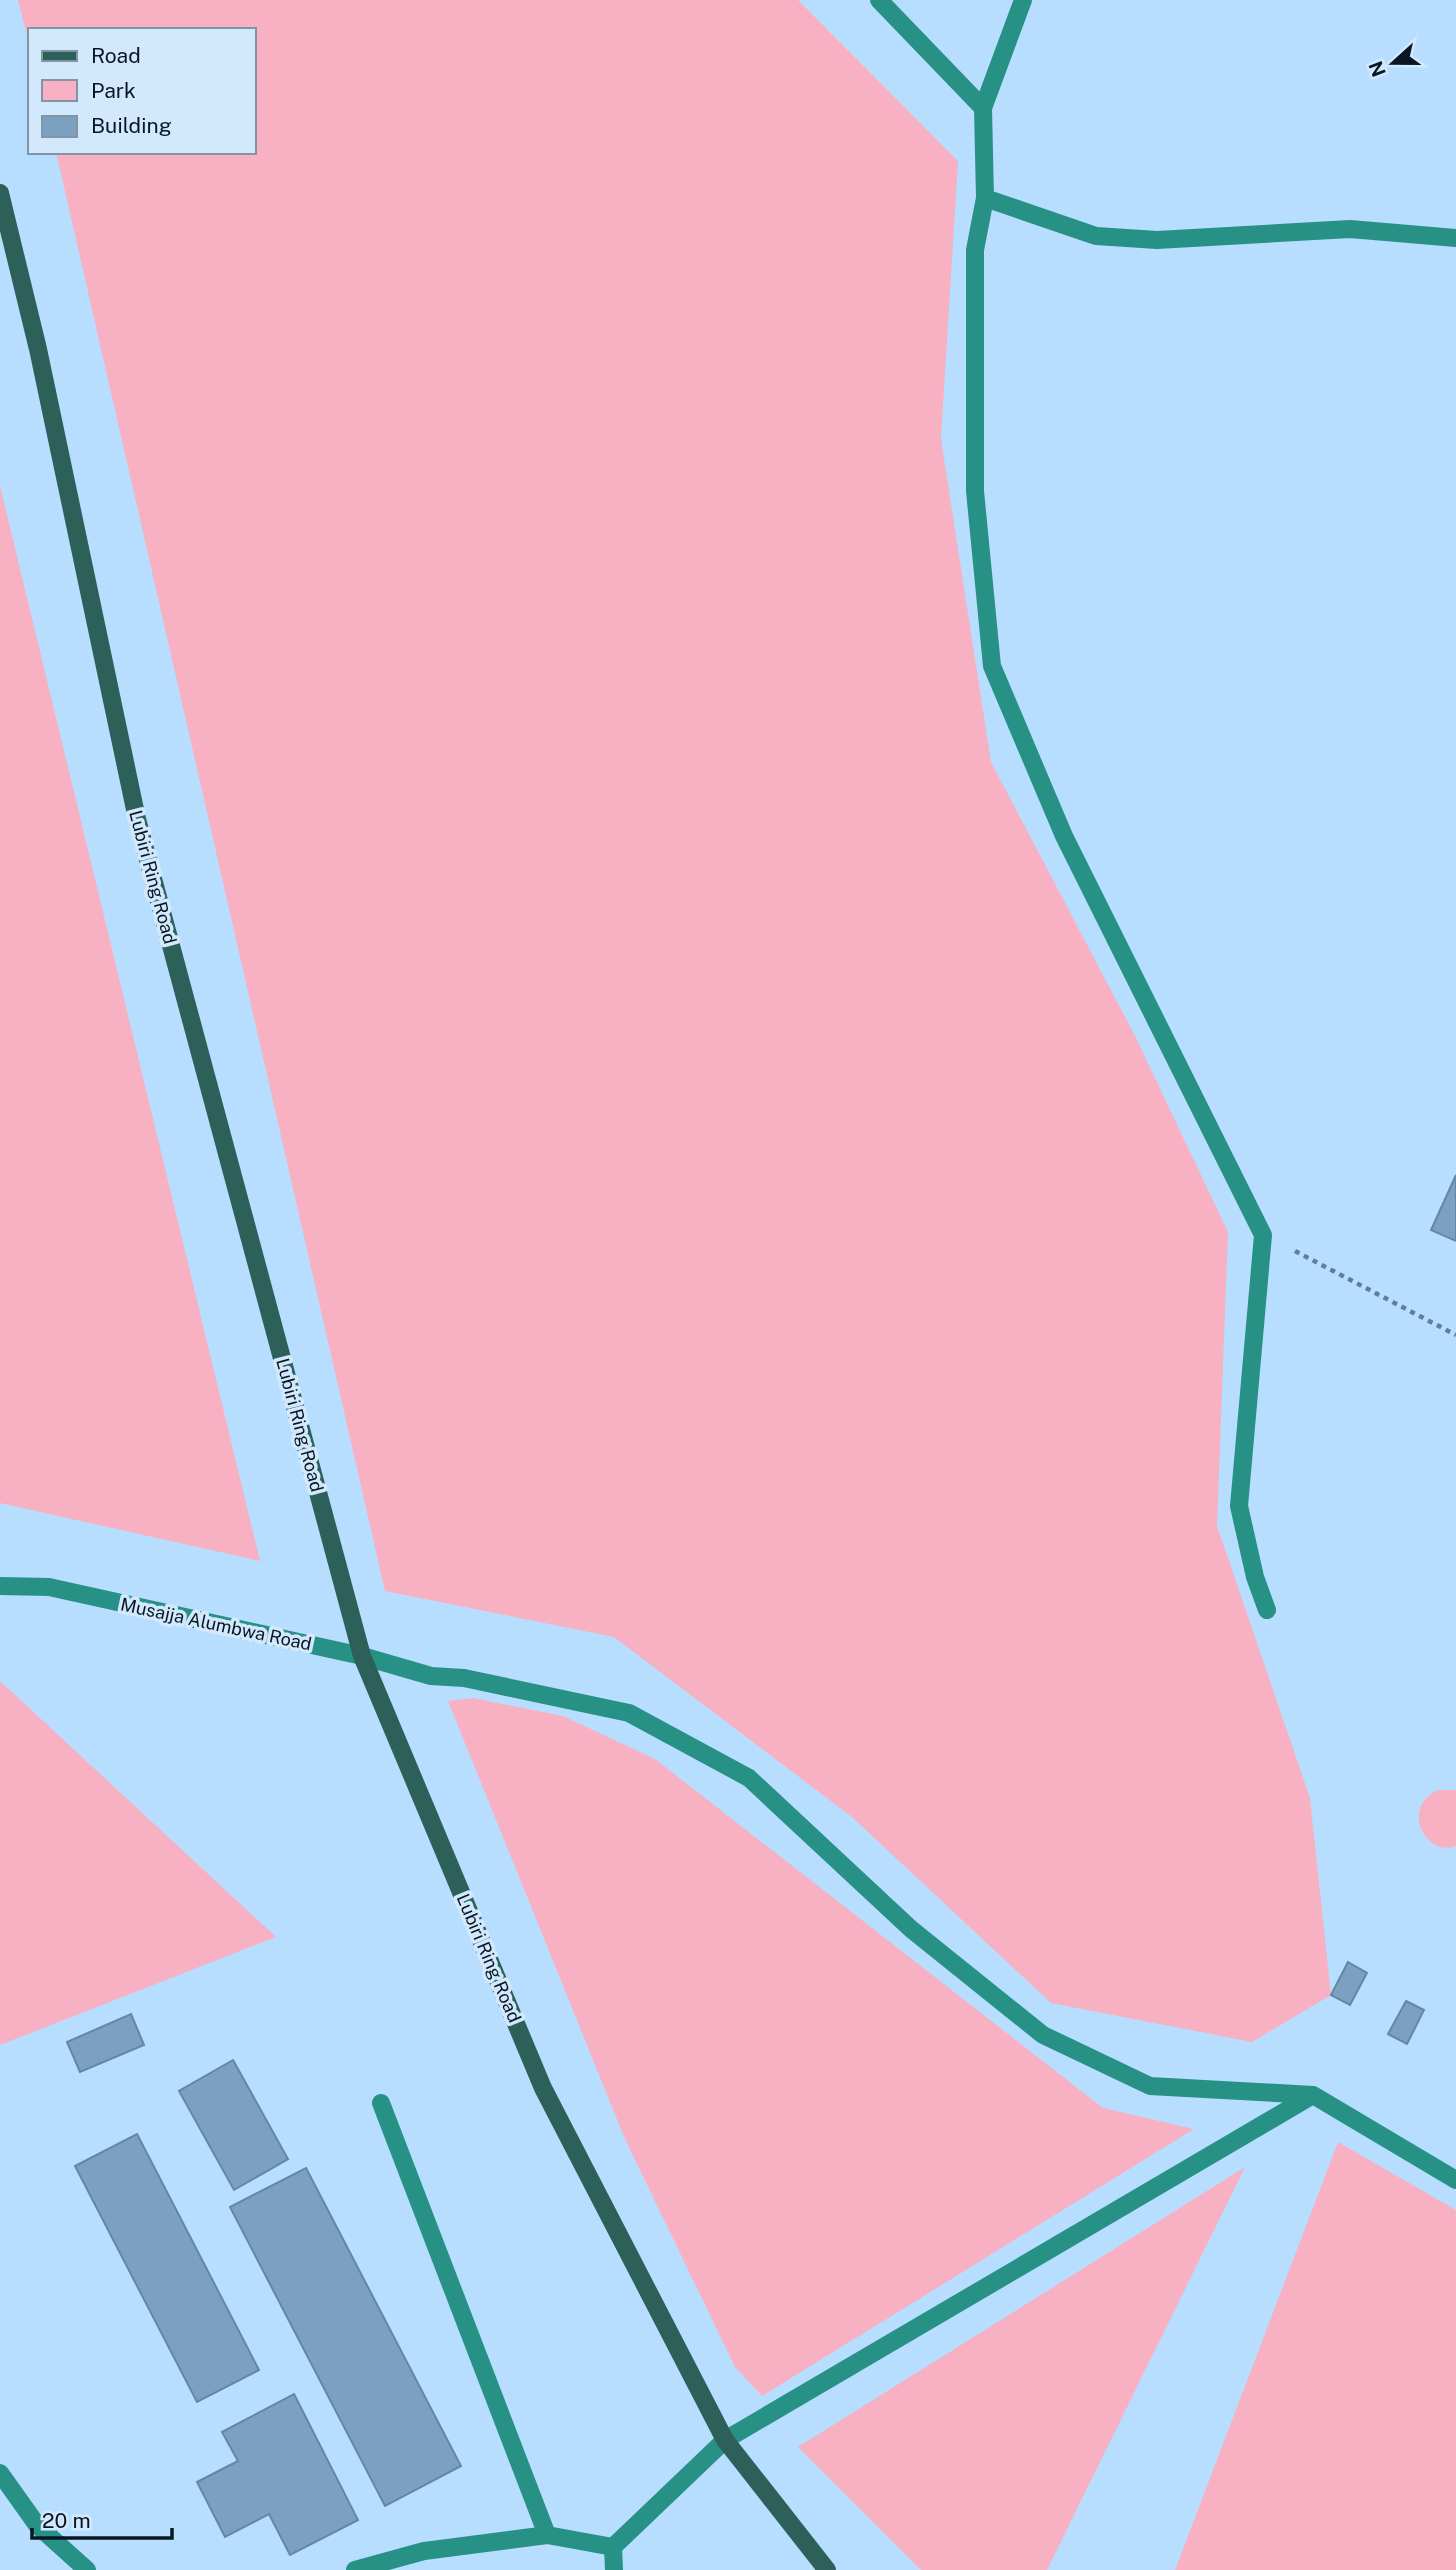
<svg xmlns="http://www.w3.org/2000/svg" width="1456" height="2570" viewBox="0 0 1456 2570" font-family="'Public Sans',sans-serif">
  <style>
    .green { fill: #f8b1c2 }
    .building { fill: #7ca1c0; stroke: #6387a5; stroke-width: 2 }
    .lines { fill: none; stroke-linecap: round; stroke-linejoin: round }
    .path { stroke: #637e94; stroke-width: 4.5; stroke-dasharray: 5 5; stroke-linecap: butt }
    .service { stroke: #289186; stroke-width: 18 }
    .minor { stroke: #289186; stroke-width: 18 }
    .secondary { stroke: #2c6059; stroke-width: 18 }
    .labels { text-anchor: middle; dominant-baseline: central; stroke-width: 7; stroke-linejoin: round; paint-order: stroke }
    .street-label { font-size: 18px; fill: #091722; stroke: #d2e9fd }
  </style>
  <rect width="100%" height="100%" fill="#b7defe"/>
  <!-- green -->
  <path class="green" d="M18 0H798L958 161 941 439 991 762 1135 1036 1228 1232 1217 1526 1310 1798 1331 1995 1252 2042 1051 2003 852 1817 614 1637 385 1591 56 152H254V30H30V47Z
    M0 486 260 1561 0 1503Z
    M0 1681 276 1937 0 2045Z
    M473 1698 563 1716 655 1759 1103 2108 1194 2129 762 2396 735 2367 625 2139 448 1701Z
    M1437 1790H1456V1846C1431 1856 1408 1822 1424 1801 1426 1797 1433 1793 1437 1790Z
    M1338 2142 1456 2210V2570H1175Z
    M1245 2167 1047 2570H921L798 2447Z"/>
  <!-- building -->
  <path class="building" d="M1456 1175V1241L1431 1230Z
    M1348 1962 1367 1973 1350 2005 1331 1995Z
    M1406 2001 1424 2010 1407 2044 1388 2034Z
    M131 2014 144 2045 80 2072 67 2042Z
    M233 2060 288 2159 234 2190 179 2091Z
    M137 2134 259 2370 197 2402 75 2166Z
    M306 2168 461 2466 385 2506 230 2207Z
    M294 2394 358 2520 290 2555 269 2514 225 2537 197 2482 238 2461 222 2432Z"/>
  <g class="lines">
    <!-- path -->
    <path class="path" d="M1295 1251 1456 1335"/>
    <!-- service -->
    <path class="service" d="M879 0 983 108
      M1023 0 983 108 985 198 975 250V491L992 666 1064 836 1263 1235 1239 1506 1255 1577 1267 1610
      M985 198 1096 236 1157 240 1350 229 1456 238
      M381 2103 547 2535
      M0 2473 37 2525 87 2570
      M355 2570 424 2551 547 2535 613 2547
      M614 2570 613 2547 725 2440"/>
    <!-- minor -->
    <path class="minor" d="M0 1586 49 1587 362 1656 431 1676 464 1678 629 1713 749 1778 911 1929 1043 2035 1150 2086 1313 2095 1456 2180
      M725 2440 1313 2095"/>
    <!-- secondary -->
    <path class="secondary" d="M0 193 38 349 137 819 362 1656 543 2088 725 2440 827 2570"/>
  </g>
  <g class="labels">
    <!-- street labels -->
    <g class="street-label">
      <text transform="translate(153 877) rotate(75)">Lubiri Ring Road</text>
      <text transform="translate(300 1425) rotate(75)">Lubiri Ring Road</text>
      <text transform="translate(216 1624) rotate(12)">Musajja Alumbwa Road</text>
      <text transform="translate(489 1958) rotate(67)">Lubiri Ring Road</text>
    </g>
  </g>
  <!-- legend -->
  <rect x="28" y="28" width="228" height="126" fill="#d2e9fd" stroke="#8295a5" stroke-width="2"/>
  <rect x="42" y="51" width="35" height="10" fill="#2c6059" stroke="#8295a5" stroke-width="2"/>
  <text x="91" y="63" font-size="21" fill="#091722">Road</text>
  <rect x="42" y="80" width="35" height="21" fill="#f8b1c2" stroke="#8295a5" stroke-width="2"/>
  <text x="91" y="98" font-size="21" fill="#091722">Park</text>
  <rect x="42" y="116" width="35" height="21" fill="#7ca1c0" stroke="#8295a5" stroke-width="2"/>
  <text x="91" y="133" font-size="21" fill="#091722">Building</text>
  <!-- north arrow -->
  <g transform="translate(1393 63) rotate(249)" stroke="#d2e9fd" stroke-width="5" paint-order="stroke">
  <path d="M0-5L12 26L0 18L-12 26Z" fill="#091722"/>
  <text y="-10" font-size="19" font-weight="bold" text-anchor="middle" fill="#091722">N</text>
  </g>
  <!-- scale -->
  <path d="M32 2528v10h140v-10" fill="none" stroke="#091722" stroke-width="3.5"/>
  <text x="42" y="2528" font-size="21" fill="#091722" stroke="#d2e9fd" stroke-width="5" paint-order="stroke">20 m</text>
</svg>
